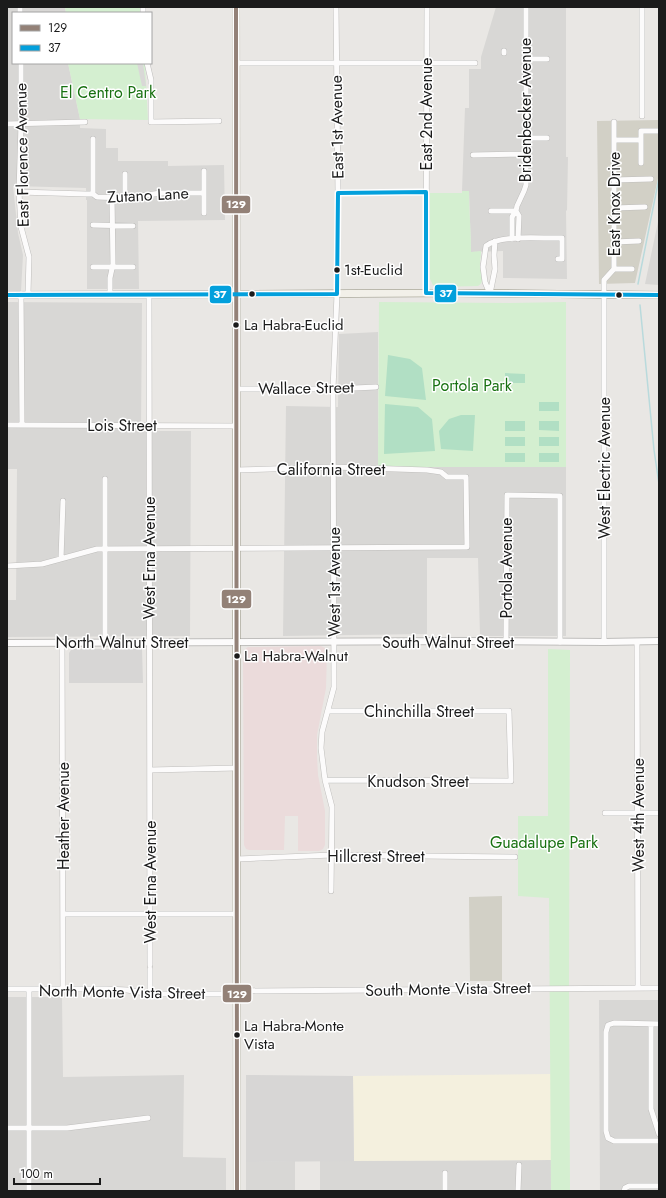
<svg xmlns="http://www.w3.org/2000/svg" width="666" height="1198" viewBox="0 0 666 1198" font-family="Jost,sans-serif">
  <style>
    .residential { fill: #d8d7d5 }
    .commercial { fill: #ebdbdb }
    .education { fill: #f4f0de }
    .religious { fill: #d7d6d5 }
    .construction { fill: #d2d0c6 }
    .park { fill: #d4efd0 }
    .pitch { fill: #b1dfc4 }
    .parking { fill: #d9d8d7 }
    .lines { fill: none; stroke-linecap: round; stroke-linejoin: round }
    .stream { stroke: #b9dadc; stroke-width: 1.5 }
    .minor-casing { stroke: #bfbebc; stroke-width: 6 }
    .tertiary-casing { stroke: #bfbebc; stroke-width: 8 }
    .secondary-casing { stroke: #92907e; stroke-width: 8 }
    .minor { stroke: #fcfbfb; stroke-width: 5 }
    .tertiary { stroke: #fcfbfb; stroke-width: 6 }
    .secondary { stroke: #f2f0e9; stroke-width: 7 }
    .bus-1-casing { stroke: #fff; stroke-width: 7 }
    .bus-2-casing { stroke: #fff; stroke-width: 7 }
    .bus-1 { stroke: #938177; stroke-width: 4 }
    .bus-2 { stroke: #03a0dc; stroke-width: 4 }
    .bus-dot { fill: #1b1b1b; stroke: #fff; stroke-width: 1.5 }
    .labels { text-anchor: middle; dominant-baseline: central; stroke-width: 3; stroke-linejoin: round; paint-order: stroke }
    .bus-label { font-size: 15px; fill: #1b1b1b; stroke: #fff; text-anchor: start }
    .park-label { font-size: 16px; fill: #187111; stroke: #fff }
    .street-label { font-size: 16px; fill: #1b1b1b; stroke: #fff }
    .line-badge { stroke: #fff; stroke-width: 1.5 }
    .badge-label { font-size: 11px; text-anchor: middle; font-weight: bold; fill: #fff }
  </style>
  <rect width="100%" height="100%" fill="#e9e7e4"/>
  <!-- residential -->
  <path class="residential" d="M7 7H65L66 13H13V63H68L80 119V128L106 129V148H118V161H168V166L224 165 225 220 138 221 139 289H87V200H86V188L13 186 18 233 23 255 21 291H7Z
    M496 7H566V157H568L567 210 566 211 567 279 503 278V251L471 252V251L469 191H462L465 108H469V69H481V57Z
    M659 217V285L645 284Z
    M7 302 142 303 141 431H191L190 636 7 637V600H16L17 469H7Z
    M378 332V467H566V636H480L478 558H427V634L283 636 286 406 338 407 339 334Z
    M7 997H62L63 1077 184 1075 183 1157 226 1158V1191H7Z
    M599 1000H659V1191H600Z
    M551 1160 552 1191H320V1161Z
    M295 1161V1191H246V1162Z"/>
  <!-- commercial -->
  <path class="commercial" d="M321 646 325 648 327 650 326 688 317 735V756L318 775 325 811V845L323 849 319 851H298V816H285L284 850H249L246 849 244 845 243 656 244 650 248 647Z"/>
  <!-- education -->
  <path class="education" d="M551 1074V1160L354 1161 353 1076Z"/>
  <!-- religious -->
  <path class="religious" d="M74 649H142L143 683H69V653L71 650Z
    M246 1075 353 1076 354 1161 246 1162Z"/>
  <!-- construction -->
  <path class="construction" d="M659 120V174L635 283 599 284 597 121Z
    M502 896V981H470L469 897Z"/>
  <!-- park -->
  <path class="park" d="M65 7H142V13H66Z
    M68 63H145L148 120 80 119Z
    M462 191H469C469 211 471 231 471 251V252L481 251C481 257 480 260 480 264 479 273 487 280 478 286L437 287 433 285 430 279V193H462Z
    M379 302 510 303 566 302V467H378Z
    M548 649 570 650 569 982 570 1191H551L549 898 518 896V816H548Z"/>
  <!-- pitch -->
  <path class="pitch" d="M388 355 410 359 422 368 426 400 385 396Z
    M505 373 525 374V383H505Z
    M539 402H559V411H539Z
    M385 404 418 407 432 419 435 451 384 454Z
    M461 415H475L473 451 441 449 439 431 449 419Z
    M505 421H525V431H505Z
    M539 421H559V431L539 430Z
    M505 437H525V446H505Z
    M539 437H559V446H539Z
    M505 453H525V462H505Z
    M539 453H559V462H539Z"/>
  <!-- parking -->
  <path class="parking" d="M137 63H143L146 86H142Z"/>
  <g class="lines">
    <!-- stream -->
    <path class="stream" d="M638 284 659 178
      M640 305 654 450 659 484"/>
    <!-- minor casing -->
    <g class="minor-casing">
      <path id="minor" d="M20 7V13
        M143 7V13
        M504 51V53
        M526 59H547
        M21 63V124L19 192 21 227 29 257 28 294
        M147 63 151 80V122L219 121
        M236 63H475
        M642 116V7
        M614 122V140
        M7 124 85 122
        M526 138H547
        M93 139V194
        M641 140V163
        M473 155 526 154
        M204 171V213
        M614 180 651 179
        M19 192 86 194H93L97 197 125 198 161 193H204
        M338 193 426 192
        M125 198V174
        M614 208 645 207
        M491 211H516
        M516 211 519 216 518 239
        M93 225 133 226
        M512 239V217L516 211 517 206 524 191 526 185V7
        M614 242 639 241
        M93 267H133
        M614 269H632
        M426 293 427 7
        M21 294 22 425
        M490 294 485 282 483 267 486 246C500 234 543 239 562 238V259H558
        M490 294 495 269 494 255 495 241
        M110 295V278L113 264 112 198
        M149 295 150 965
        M236 389H333L376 387
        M7 425 236 426
        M105 479V642
        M61 559 63 501
        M7 566 42 564 97 549 467 547 466 477H447L441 472 427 470 333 467 236 470
        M506 642 507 495 560 496V642
        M604 642V280L614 269V140H641V131H659
        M637 642 638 988
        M62 643 63 989
        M150 770 237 768
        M325 780 511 781 509 711H329
        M605 813H659
        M237 859 332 855 515 857
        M331 891 332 807 325 780 321 748 322 732 334 687 333 389 337 294 338 193 336 7
        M63 914H237
        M7 989H107L127 990 150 994H224L237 991 659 988
        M29 989V1191
        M150 994V969
        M651 1024V1109L659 1134
        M659 1024 614 1023 608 1025 606 1032V1131L608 1138 614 1141H659
        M7 1128H67L148 1118
        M445 1173V1191
        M518 1191 519 1165
        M624 1191 625 1188 629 1186H659"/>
    </g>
    <!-- tertiary casing -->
    <g class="tertiary-casing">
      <path id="tertiary" d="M7 295 236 294
        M7 643 465 641 604 642 659 641"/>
    </g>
    <!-- secondary casing -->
    <g class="secondary-casing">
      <path id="secondary" d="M236 7 237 1191
        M236 294 452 293 659 295"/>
    </g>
    <!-- minor -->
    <use href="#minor" class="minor"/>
    <!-- tertiary -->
    <use href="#tertiary" class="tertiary"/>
    <!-- secondary -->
    <use href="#secondary" class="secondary"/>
    <!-- bus-1 casing -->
    <g class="bus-1-casing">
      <path id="bus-1" d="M236 7 237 1191"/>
    </g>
    <!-- bus-2 casing -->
    <g class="bus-2-casing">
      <path id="bus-2" d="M7 295 337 294 338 193 426 192V293L659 295"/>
    </g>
    <!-- bus-1 -->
    <use href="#bus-1" class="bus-1"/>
    <!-- bus-2 -->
    <use href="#bus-2" class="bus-2"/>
  </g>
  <!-- markers -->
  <g class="bus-dot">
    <circle cx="337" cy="270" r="3.5"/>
    <circle cx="252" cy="294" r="3.5"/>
    <circle cx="619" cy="295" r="3.5"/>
    <circle cx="236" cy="325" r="3.5"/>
    <circle cx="237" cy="656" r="3.5"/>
    <circle cx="237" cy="1035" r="3.5"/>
  </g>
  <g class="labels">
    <!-- bus labels -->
    <g class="bus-label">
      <text x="344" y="270">1st-Euclid</text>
      <text x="244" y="325">La Habra-Euclid</text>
      <text x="244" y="656">La Habra-Walnut</text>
      <text x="244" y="1026">La Habra-Monte<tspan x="244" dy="18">Vista</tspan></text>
    </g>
    <!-- park labels -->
    <g class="park-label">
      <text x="108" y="92">El Centro Park</text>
      <text x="472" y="385">Portola Park</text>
      <text x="544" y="842">Guadalupe Park</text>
    </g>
    <!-- street labels -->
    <g class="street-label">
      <text transform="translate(525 110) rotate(-90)">Bridenbecker Avenue</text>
      <text transform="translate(426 114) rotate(-90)">East 2nd Avenue</text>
      <text transform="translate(337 127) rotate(-91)">East 1st Avenue</text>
      <text transform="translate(22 155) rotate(-91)">East Florence Avenue</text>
      <text transform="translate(148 195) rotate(-3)">Zutano Lane</text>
      <text transform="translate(614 204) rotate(-90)">East Knox Drive</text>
      <text transform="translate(306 388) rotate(-1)">Wallace Street</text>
      <text x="122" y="425">Lois Street</text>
      <text transform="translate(604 468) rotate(-90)">West Electric Avenue</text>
      <text x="331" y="469">California Street</text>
      <text transform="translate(149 558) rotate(-90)">West Erna Avenue</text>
      <text transform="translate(506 568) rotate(-90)">Portola Avenue</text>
      <text transform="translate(334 582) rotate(-90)">West 1st Avenue</text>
      <text x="122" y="642">North Walnut Street</text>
      <text x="448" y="642">South Walnut Street</text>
      <text x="419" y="711">Chinchilla Street</text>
      <text x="418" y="781">Knudson Street</text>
      <text transform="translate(638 815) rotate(-90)">West 4th Avenue</text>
      <text transform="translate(63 816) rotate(-90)">Heather Avenue</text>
      <text x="376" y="856">Hillcrest Street</text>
      <text transform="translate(150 882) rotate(-90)">West Erna Avenue</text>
      <text transform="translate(448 989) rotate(-1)">South Monte Vista Street</text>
      <text transform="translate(122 992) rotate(1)">North Monte Vista Street</text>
    </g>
  </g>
  <g class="line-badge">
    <rect x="221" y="195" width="30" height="19" rx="4" fill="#938177"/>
    <rect x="434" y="284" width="23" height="19" rx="4" fill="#03a0dc"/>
    <rect x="209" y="285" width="23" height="19" rx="4" fill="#03a0dc"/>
    <rect x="221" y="589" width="31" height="20" rx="4" fill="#938177"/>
    <rect x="222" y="984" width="30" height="19" rx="4" fill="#938177"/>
  </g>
  <g class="badge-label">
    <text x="236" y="208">129</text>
    <text x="446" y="297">37</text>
    <text x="220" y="298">37</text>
    <text x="236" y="603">129</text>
    <text x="237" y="998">129</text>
  </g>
  <!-- border -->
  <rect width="666" height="1198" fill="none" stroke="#1b1b1b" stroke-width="16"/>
  <!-- legend -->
  <rect x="12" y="12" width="140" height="52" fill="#ffffff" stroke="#a4a4a4"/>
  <rect x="20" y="25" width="20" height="6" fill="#938177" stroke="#a4a4a4"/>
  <text x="48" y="32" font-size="12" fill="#1b1b1b">129</text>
  <rect x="20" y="45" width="20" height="6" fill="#03a0dc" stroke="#a4a4a4"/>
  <text x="48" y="52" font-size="12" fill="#1b1b1b">37</text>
  <!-- scale -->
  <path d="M14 1178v6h86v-6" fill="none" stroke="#1b1b1b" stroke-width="2"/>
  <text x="20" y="1178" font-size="12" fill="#1b1b1b" stroke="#ffffff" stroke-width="3" paint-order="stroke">100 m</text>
</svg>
